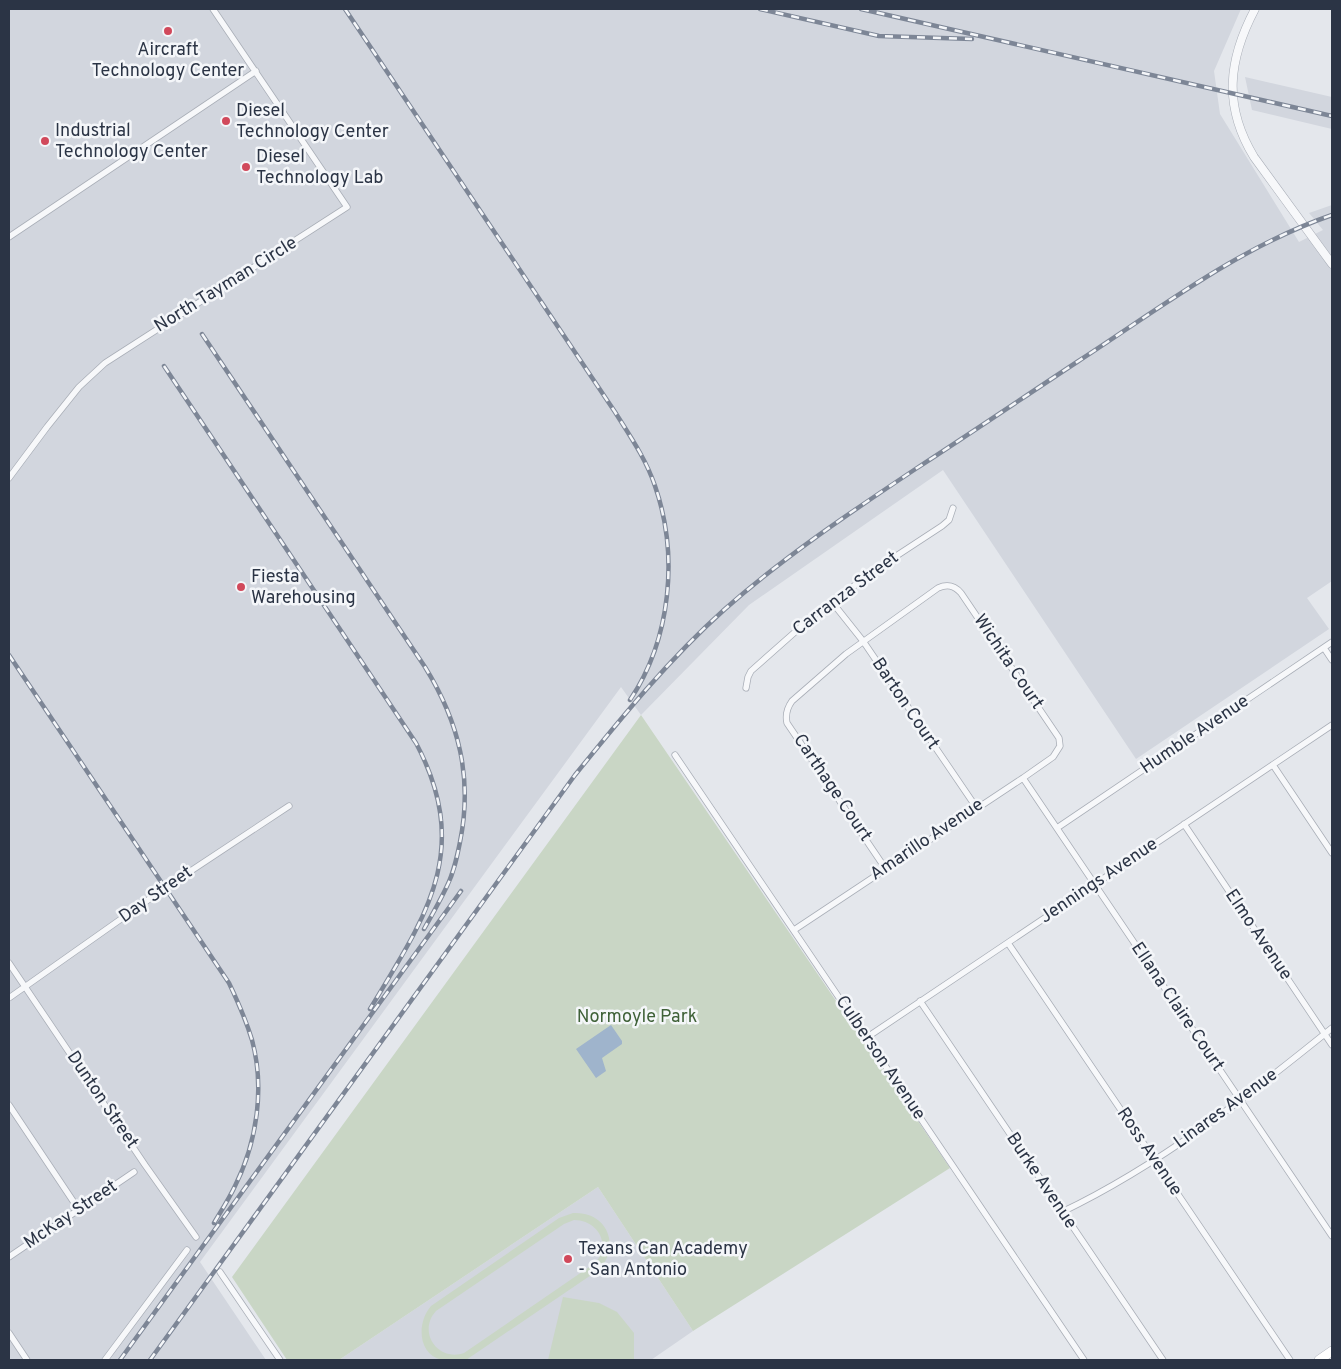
<svg xmlns="http://www.w3.org/2000/svg" width="1341" height="1369" viewBox="0 0 1341 1369" font-family="Overpass,sans-serif">
  <style>
    .built { fill: #d2d6de }
    .green { fill: #c9d6c5; fill-rule: evenodd }
    .water { fill: #9fb4cc }
    .lines { fill: none; stroke-linecap: round; stroke-linejoin: round }
    .minor-casing { stroke: #a9aeb7; stroke-width: 7 }
    .tertiary-casing { stroke: #a9aeb7; stroke-width: 9 }
    .secondary-casing { stroke: #a9aeb7; stroke-width: 10 }
    .minor { stroke: #f7f8fa; stroke-width: 5.5 }
    .tertiary { stroke: #f7f8fa; stroke-width: 8 }
    .secondary { stroke: #fff; stroke-width: 9 }
    .rail-casing { stroke: #7d8696; stroke-width: 4.5 }
    .rail { stroke: #f4f6f9; stroke-width: 2.5; stroke-dasharray: 8; stroke-linecap: butt }
    .poi-dot { fill: #d1495b; stroke: #f4f6f9; stroke-width: 2 }
    .labels { text-anchor: middle; dominant-baseline: central; stroke-width: 5; stroke-linejoin: round; paint-order: stroke }
    .poi-label { font-size: 18px; fill: #2b3445; stroke: #f4f6f9; text-anchor: start }
    .street-label { font-size: 18px; fill: #2b3445; stroke: #f4f6f9 }
    .park-label { font-size: 18px; fill: #3f6138; stroke: #f4f6f9 }
  </style>
  <rect width="100%" height="100%" fill="#e4e7ec"/>
  <!-- built -->
  <path class="built" d="M9 9H1241L1214 71 1220 114 1299 242 1323 230 1309 213 1332 205V581L1307 598 1329 629 1136 759 943 470 749 605 641 715 621 687 200 1262 266 1360H9Z
    M1245 77 1332 97V129L1252 110Z
    M598 1187 693 1331 651 1360H339Z"/>
  <!-- green -->
  <path class="green" d="M641 715 950 1168 693 1331 598 1187 339 1360H287L232 1277Z
    M573 1213C606 1211 621 1244 600 1269L466 1360C459 1360 449 1362 442 1360 417 1354 417 1322 431 1306L559 1218ZM574 1220C598 1220 612 1245 595 1263L464 1353C438 1362 417 1332 436 1311L564 1224Z
    M563 1297 599 1303 617 1312 634 1333V1360H548Z"/>
  <!-- water -->
  <path class="water" d="M611 1025 622 1041V1044L602 1058 606 1071 596 1078 576 1049Z"/>
  <g class="lines">
    <!-- minor casing -->
    <g class="minor-casing">
      <path id="minor" d="M9 237 256 71
        M9 478 47 427 79 387 105 363 347 207 213 9
        M832 602 863 641 976 807
        M1324 648 1332 660
        M746 688 748 677 751 671 812 617 881 566 942 526 949 520 953 508
        M675 755 1084 1360
        M1273 765 1332 853
        M1023 778 1332 1236
        M1184 824 1332 1045
        M1057 828 1332 642
        M794 930 1023 778 1053 757 1060 746 1059 738 961 593C954 585 947 584 938 588L846 654 792 701C787 708 785 714 787 723L885 868
        M1008 943 1290 1360
        M9 963 145 1165 196 1237
        M9 998 165 888 289 806
        M920 1001 1163 1360
        M866 1038 1332 725
        M9 1105 79 1210
        M1062 1212C1160 1165 1248 1096 1332 1028
        M9 1257 134 1172
        M220 1272 280 1360
        M9 1333 27 1360
        M105 1360 187 1250"/>
    </g>
    <!-- tertiary casing -->
    <g class="tertiary-casing">
      <path id="tertiary" d="M1255 9C1228 60 1223 106 1254 157L1332 264"/>
    </g>
    <!-- secondary casing -->
    <g class="secondary-casing">
      <path id="secondary" d="M1319 1360 1332 1351"/>
    </g>
    <!-- minor -->
    <use href="#minor" class="minor"/>
    <!-- tertiary -->
    <use href="#tertiary" class="tertiary"/>
    <!-- secondary -->
    <use href="#secondary" class="secondary"/>
    <!-- rail casing -->
    <g class="rail-casing">
      <path id="rail" d="M345 9 615 412C630 436 646 459 655 486 679 555 671 639 630 700
        M760 9 879 36 972 39
        M861 9 1332 116
        M202 334 425 667C459 722 473 778 460 842 457 857 454 872 447 886 440 901 432 915 424 929
        M164 366 416 743C473 851 426 916 370 1009
        M9 655 229 983C238 1002 246 1020 252 1040 265 1088 257 1142 235 1186 229 1199 221 1211 214 1223
        M120 1360 461 891
        M150 1360 575 775C622 717 669 659 725 609 785 556 851 512 917 468 971 433 1024 397 1077 362 1159 309 1239 247 1332 215"/>
    </g>
    <!-- rail -->
    <use href="#rail" class="rail"/>
  </g>
  <!-- markers -->
  <g class="poi-dot">
    <circle cx="168" cy="31" r="5"/>
    <circle cx="226" cy="121" r="5"/>
    <circle cx="45" cy="141" r="5"/>
    <circle cx="246" cy="167" r="5"/>
    <circle cx="241" cy="587" r="5"/>
    <circle cx="568" cy="1259" r="5"/>
  </g>
  <g class="labels">
    <!-- poi labels -->
    <g class="poi-label">
      <text x="168" y="50" text-anchor="middle">Aircraft<tspan x="168" dy="21">Technology Center</tspan></text>
      <text x="236" y="111">Diesel<tspan x="236" dy="21">Technology Center</tspan></text>
      <text x="55" y="131">Industrial<tspan x="55" dy="21">Technology Center</tspan></text>
      <text x="256" y="157">Diesel<tspan x="256" dy="21">Technology Lab</tspan></text>
      <text x="251" y="577">Fiesta<tspan x="251" dy="21">Warehousing</tspan></text>
      <text x="578" y="1249">Texans Can Academy<tspan x="578" dy="21">- San Antonio</tspan></text>
    </g>
    <!-- street labels -->
    <g class="street-label">
      <text transform="translate(226 285) rotate(-32)">North Tayman Circle</text>
      <text transform="translate(846 594) rotate(-37)">Carranza Street</text>
      <text transform="translate(1008 662) rotate(56)">Wichita Court</text>
      <text transform="translate(905 704) rotate(56)">Barton Court</text>
      <text transform="translate(1195 735) rotate(-34)">Humble Avenue</text>
      <text transform="translate(832 788) rotate(56)">Carthage Court</text>
      <text transform="translate(927 840) rotate(-34)">Amarillo Avenue</text>
      <text transform="translate(1099 881) rotate(-34)">Jennings Avenue</text>
      <text transform="translate(156 895) rotate(-35)">Day Street</text>
      <text transform="translate(1258 935) rotate(56)">Elmo Avenue</text>
      <text transform="translate(1177 1007) rotate(56)">Ellana Claire Court</text>
      <text transform="translate(880 1058) rotate(56)">Culberson Avenue</text>
      <text transform="translate(102 1100) rotate(56)">Dunton Street</text>
      <text transform="translate(1226 1109) rotate(-36)">Linares Avenue</text>
      <text transform="translate(1149 1152) rotate(56)">Ross Avenue</text>
      <text transform="translate(1041 1181) rotate(56)">Burke Avenue</text>
      <text transform="translate(71 1215) rotate(-34)">McKay Street</text>
    </g>
    <!-- park labels -->
    <g class="park-label">
      <text x="637" y="1017">Normoyle Park</text>
    </g>
  </g>
  <!-- border -->
  <rect width="1341" height="1369" fill="none" stroke="#2b3445" stroke-width="20"/>
</svg>
